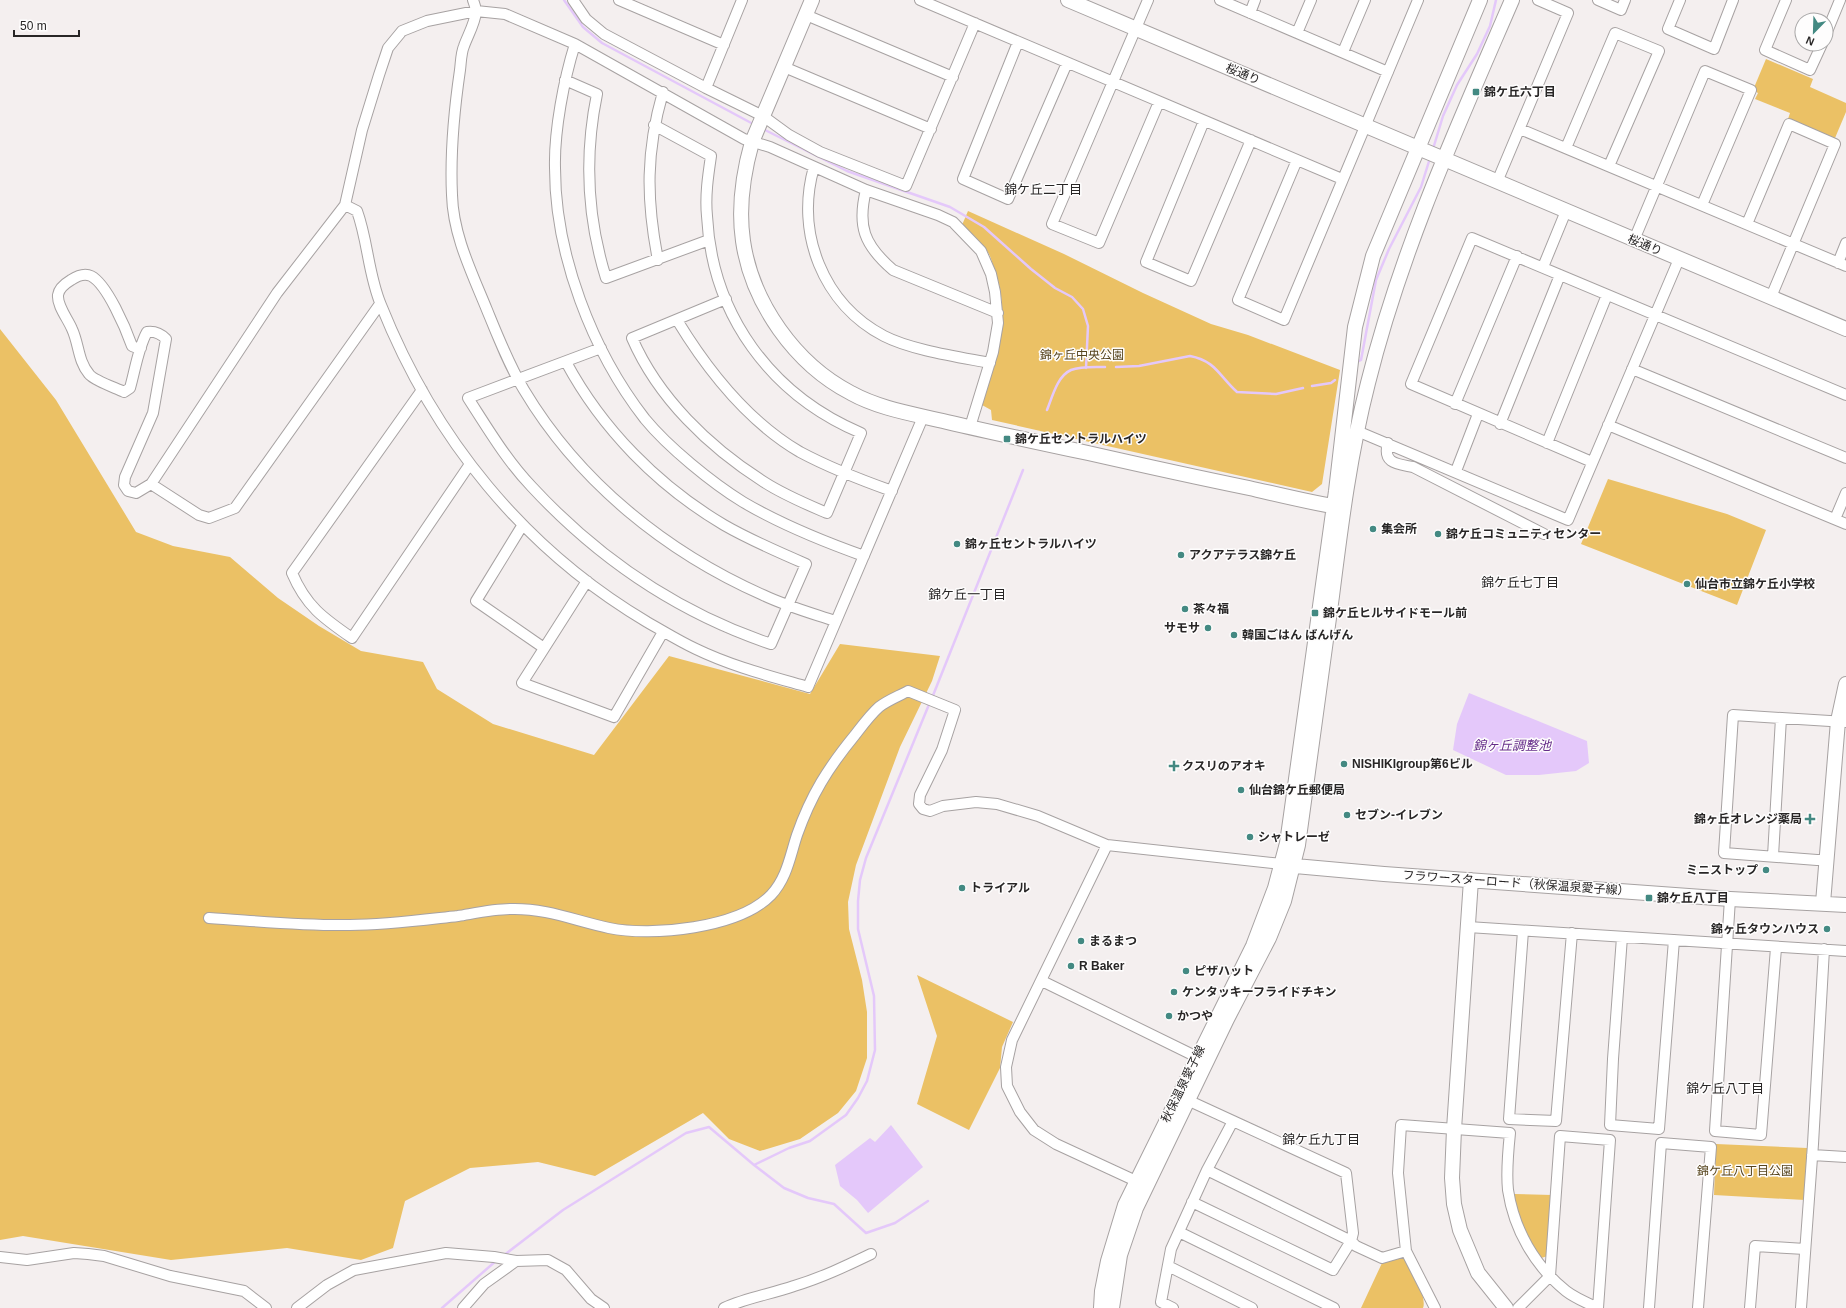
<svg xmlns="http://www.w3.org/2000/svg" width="1846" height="1308" viewBox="0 0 1846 1308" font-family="Arial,'Noto Sans JP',sans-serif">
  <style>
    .green { fill: #ebc165 }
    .water { fill: #e4c8fa }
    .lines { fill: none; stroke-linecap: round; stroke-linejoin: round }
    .stream { stroke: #e4c8fa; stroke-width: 2.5 }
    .street-casing { stroke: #a7a2a2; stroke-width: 12 }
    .secondary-casing { stroke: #a7a2a2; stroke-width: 16 }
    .street { stroke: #fff; stroke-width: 10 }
    .secondary { stroke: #fff; stroke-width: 14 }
    .poi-dot { fill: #438982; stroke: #fefdfd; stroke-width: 1.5 }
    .labels { text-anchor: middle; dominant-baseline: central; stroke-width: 3; stroke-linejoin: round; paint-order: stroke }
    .street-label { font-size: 12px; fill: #282626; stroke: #fefdfd }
    .poi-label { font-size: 12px; font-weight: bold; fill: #282626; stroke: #fefdfd; text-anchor: start }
    .park-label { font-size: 12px; fill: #56441d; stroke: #fefdfd }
    .neighbourhood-label { font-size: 13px; fill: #282626; stroke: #fefdfd }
    .water-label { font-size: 13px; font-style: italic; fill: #652c89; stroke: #fefdfd }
  </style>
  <rect width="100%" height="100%" fill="#f4efef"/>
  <!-- green -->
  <path class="green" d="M1766 59 1813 79 1810 87 1846 103V112L1835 138 1788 119 1790 113 1755 99 1758 93 1753 90Z
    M968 211 1064 254 1143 293 1211 324 1248 335 1340 370 1322 484 1312 492 992 420 991 410 982 405C997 359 1012 316 994 268 992 263 991 256 987 251 981 241 971 233 962 225Z
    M0 329 56 400 136 532 173 546 230 557 278 598 319 626 361 651 423 662 437 689 493 724 594 755 669 656 810 694 840 644 940 656 932 681 900 747 856 865 848 902 849 929 862 980 867 1012V1058L856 1091 838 1113 800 1139 760 1151 729 1139 703 1113 595 1176 538 1162 470 1168 405 1201 393 1248 361 1260 287 1248 171 1260 23 1236 0 1240Z
    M1608 479 1727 514 1766 530 1737 605 1581 544Z
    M917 975 1013 1022 1002 1047 1000 1068 969 1130 917 1104 937 1036Z
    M1716 1144 1807 1148 1805 1200 1714 1195Z
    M1514 1194 1552 1195 1548 1256 1541 1258C1526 1239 1519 1218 1514 1194Z
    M1402 1258C1404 1259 1406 1259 1408 1261 1414 1267 1427 1300 1423 1308H1361L1382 1263Z"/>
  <!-- water -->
  <path class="water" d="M1469 693 1587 741 1589 763 1576 771 1539 775H1506L1453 750 1457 724Z
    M891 1125 923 1167 868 1213 857 1200 840 1186 835 1165 870 1138 875 1142Z"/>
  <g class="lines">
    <!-- stream -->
    <path class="stream" d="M564 0 583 27 602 43 755 125
      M763 129 847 171 950 207 984 227 1031 269 1055 288 1072 297 1083 309 1088 326 1086 368
      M1433 149 1443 116 1457 85 1477 54 1490 26 1496 0
      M1359 361 1361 360 1376 280 1389 249 1421 187 1430 158
      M1116 367 1139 366 1190 356C1216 361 1219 376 1237 392L1276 394 1303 388
      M1312 386 1331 383 1335 380
      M1047 410C1052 398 1057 376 1071 370 1081 366 1095 367 1105 367
      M932 698 1023 470
      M754 1165 784 1188 808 1198 834 1204 866 1233 895 1223 928 1201
      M503 1256 563 1210 686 1133 709 1127 754 1165 789 1148 810 1141 846 1115 858 1098 867 1081 875 1050 874 996 858 929V901L860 880 866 858 930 702
      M442 1308 497 1260"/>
    <!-- street casing -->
    <g class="street-casing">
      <path id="street" d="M473 0C474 3 476 8 476 12 475 23 468 35 464 46 461 53 461 62 460 70 454 111 450 153 452 195 453 235 472 273 487 310 498 337 509 365 524 390 579 482 666 552 763 595 786 606 811 613 835 621
        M573 0 586 19 604 34 706 88
        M619 0 724 45
        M742 0 706 88 763 116 789 135 820 152 906 186 975 23
        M920 0 1342 179
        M1148 0 1052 224 1099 243 1159 102
        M1220 0 1388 72
        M1598 0 1621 10 1625 0
        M1680 0 1668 29 1714 49 1733 0
        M1786 0 1765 50 1810 70 1822 44
        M1250 13 1255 0
        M806 15 953 77
        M1297 33 1311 0
        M1826 34 1840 0
        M1018 42 963 179 1008 199 1067 63
        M575 44C564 79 554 131 555 168 555 254 592 351 645 419 668 447 712 483 743 502 782 525 822 541 864 556
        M1343 52 1365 0
        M784 67 931 129
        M565 80 597 94C584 157 587 217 606 278L709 240
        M1204 121 1146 262 1191 281 1251 140
        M654 125 711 156C708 176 705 196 707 216 712 315 771 395 861 433L827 513C806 504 784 495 764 482 709 447 658 398 632 338L726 299
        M1520 129 1846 266
        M1566 148 1615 33 1659 51 1609 166
        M1297 160 1238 300 1284 320 1418 0
        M814 167C795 233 823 304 884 336 911 350 959 357 990 363
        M1497 182 1568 13 1538 0
        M866 190C857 226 864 245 893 270L998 313
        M345 205 357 211C368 241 368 274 381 305 434 438 524 549 647 622 663 631 679 641 696 649 731 666 770 676 808 687L923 417
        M1747 224 1789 124 1835 144 1771 297
        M1634 240 1705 71 1751 90 1702 205
        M658 260C646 199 646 151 663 92
        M1838 263 1846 243
        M1543 267 1566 211
        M677 320C708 371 747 421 800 452 830 468 861 480 892 491
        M141 348H137L132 346C126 329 107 284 91 276 85 273 77 276 71 280 66 283 59 288 58 295 57 306 68 319 72 329 79 344 78 361 89 374 93 380 116 388 124 392L130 388C135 371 138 348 147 332 154 331 161 334 166 339L153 413 125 477 124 485 128 491 136 493 151 484 277 293 345 205 362 130 379 75 388 48 402 31 427 21 476 11 505 14 575 44 744 139 770 147 866 190 938 215 953 222 981 251 991 274 995 292 998 323 993 352 970 427
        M566 362C602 429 658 486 724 525 750 540 778 552 806 564L771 644C679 613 598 558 532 487 507 461 488 429 468 398L601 348
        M1632 369 1846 458
        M422 390 292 573C306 606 323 618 352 638L470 464
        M1455 404 1517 256
        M1500 424 1560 275
        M1608 425 1846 524
        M1357 431 1568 520 1679 259
        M1388 443C1382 464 1398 464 1413 467L1544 534
        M1547 443 1607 295
        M1592 462 1411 384 1472 238 1846 395
        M1456 471 1478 414
        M151 484 199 515 209 518 235 508 380 304
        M1835 519 1846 493
        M522 526 476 601 544 648
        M587 581 522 683 614 717 663 632
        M1773 856 1781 718
        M1827 860H1817L1724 853 1733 715 1846 722
        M1730 899 1715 1131 1761 1135 1776 948
        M209 918C256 921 304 926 350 925 386 925 422 920 458 916 476 913 494 909 511 909 546 908 576 921 609 928 652 937 739 928 771 895 787 878 790 856 797 835 811 795 828 768 855 735 862 726 870 715 879 707 888 700 899 696 908 691L955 710 942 750 920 795 919 804 923 809 930 811 943 806 976 802 997 804 1038 816 1107 845
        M1468 927 1846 951
        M1523 931 1509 1119 1556 1121 1572 933
        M1622 937 1613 1059 1610 1125 1659 1129 1674 940
        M1042 981 1197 1057
        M1183 1098 1346 1173 1353 1233 1351 1241 1333 1270 1192 1202
        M1812 1155 1846 1157
        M1207 1170 1351 1241 1356 1246 1382 1258 1406 1251
        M1136 1181 1056 1144 1034 1130 1020 1112 1007 1086 1006 1067 1012 1040 1107 845 1282 864
        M1179 1232 1334 1308
        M0 1257 27 1260 74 1253 88 1254 104 1256 170 1276 244 1291 266 1308
        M1168 1266 1252 1308
        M297 1308 327 1285 354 1270 446 1253 494 1257 516 1261 548 1260 566 1270 591 1299 604 1308
        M463 1308 484 1284 516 1261
        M724 1308C746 1298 771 1294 794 1286 821 1278 846 1266 871 1254
        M1173 1308 1161 1302 1171 1249 1207 1170 1233 1121
        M1435 1308 1406 1251 1398 1173 1401 1125 1510 1133C1508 1152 1506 1171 1508 1190 1514 1230 1535 1266 1566 1291 1575 1298 1587 1303 1598 1308
        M1518 1308 1550 1276 1560 1136 1610 1140 1598 1308
        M1649 1308 1661 1143 1711 1147 1698 1308
        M1750 1308 1755 1246 1805 1249
        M1801 1308 1813 1144 1824 949"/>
    </g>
    <!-- secondary casing -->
    <g class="secondary-casing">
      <path id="secondary" d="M812 0 752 142C743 174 738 207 743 241 752 303 795 364 851 393 880 409 914 414 947 422 994 433 1041 443 1088 453 1141 465 1195 477 1249 488 1280 495 1312 503 1343 508
        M1068 0 1846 329
        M1284 865 1384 874 1730 899 1846 905
        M1471 880 1454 1129 1452 1178 1454 1204 1460 1230 1478 1273 1506 1308
        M1823 903 1838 721 1846 684
        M1101 1308 1102 1291 1108 1261 1125 1205 1253 946 1275 888 1287 843 1291 815 1336 491 1355 327 1373 256 1480 0
        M1112 1308 1120 1255 1136 1208 1227 1019 1269 938 1284 901 1298 845C1309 762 1321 679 1332 596 1341 524 1350 453 1368 383 1401 250 1458 125 1512 0"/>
    </g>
    <!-- street -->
    <use href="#street" class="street"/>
    <!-- secondary -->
    <use href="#secondary" class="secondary"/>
  </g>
  <!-- markers -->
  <g class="poi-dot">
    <rect x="1472" y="88" width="8" height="8" rx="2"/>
    <rect x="1003" y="435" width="8" height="8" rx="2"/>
    <circle cx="1373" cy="529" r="4"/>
    <circle cx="1438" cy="534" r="4"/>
    <circle cx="957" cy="544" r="4"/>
    <circle cx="1181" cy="555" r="4"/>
    <circle cx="1687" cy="584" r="4"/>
    <circle cx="1185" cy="609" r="4"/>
    <rect x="1311" y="609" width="8" height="8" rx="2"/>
    <circle cx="1208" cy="628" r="4"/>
    <circle cx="1234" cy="635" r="4"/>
    <circle cx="1344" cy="764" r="4"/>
    <path d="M1172 760h4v4h4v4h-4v4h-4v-4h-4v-4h4z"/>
    <circle cx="1241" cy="790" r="4"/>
    <circle cx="1347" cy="815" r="4"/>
    <path d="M1808 813h4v4h4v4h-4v4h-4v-4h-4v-4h4z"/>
    <circle cx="1250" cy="837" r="4"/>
    <circle cx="1766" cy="870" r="4"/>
    <circle cx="962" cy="888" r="4"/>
    <rect x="1645" y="894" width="8" height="8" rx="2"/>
    <circle cx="1827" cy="929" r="4"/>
    <circle cx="1081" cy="941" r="4"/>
    <circle cx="1071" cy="966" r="4"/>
    <circle cx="1186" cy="971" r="4"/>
    <circle cx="1174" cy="992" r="4"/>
    <circle cx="1169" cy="1016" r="4"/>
  </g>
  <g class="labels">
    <!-- street labels -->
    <g class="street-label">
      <text transform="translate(1243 74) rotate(23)">桜通り</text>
      <text transform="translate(1645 245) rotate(23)">桜通り</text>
      <text transform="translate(1516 883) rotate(4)">フラワースターロード（秋保温泉愛子線）</text>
      <text transform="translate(1183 1084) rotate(-64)">秋保温泉愛子線</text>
    </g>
    <!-- poi labels -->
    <g class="poi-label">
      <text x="1484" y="92">錦ケ丘六丁目</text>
      <text x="1015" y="439">錦ケ丘セントラルハイツ</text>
      <text x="1381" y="529">集会所</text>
      <text x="1446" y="534">錦ケ丘コミュニティセンター</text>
      <text x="965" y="544">錦ヶ丘セントラルハイツ</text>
      <text x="1189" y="555">アクアテラス錦ケ丘</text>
      <text x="1695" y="584">仙台市立錦ケ丘小学校</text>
      <text x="1193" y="609">茶々福</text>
      <text x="1323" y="613">錦ケ丘ヒルサイドモール前</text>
      <text x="1200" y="628" text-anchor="end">サモサ</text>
      <text x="1242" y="635">韓国ごはん ばんげん</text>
      <text x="1352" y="764">NISHIKIgroup第6ビル</text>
      <text x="1182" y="766">クスリのアオキ</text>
      <text x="1249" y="790">仙台錦ケ丘郵便局</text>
      <text x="1355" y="815">セブン-イレブン</text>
      <text x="1802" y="819" text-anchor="end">錦ヶ丘オレンジ薬局</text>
      <text x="1258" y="837">シャトレーゼ</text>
      <text x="1758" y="870" text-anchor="end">ミニストップ</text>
      <text x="970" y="888">トライアル</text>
      <text x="1657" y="898">錦ケ丘八丁目</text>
      <text x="1819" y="929" text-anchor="end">錦ヶ丘タウンハウス</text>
      <text x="1089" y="941">まるまつ</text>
      <text x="1079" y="966">R Baker</text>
      <text x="1194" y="971">ピザハット</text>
      <text x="1182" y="992">ケンタッキーフライドチキン</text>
      <text x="1177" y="1016">かつや</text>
    </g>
    <!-- park labels -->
    <g class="park-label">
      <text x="1082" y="355">錦ヶ丘中央公園</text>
      <text x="1745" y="1171">錦ケ丘八丁目公園</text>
    </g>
    <!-- neighbourhood labels -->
    <g class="neighbourhood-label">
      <text x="1043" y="189">錦ケ丘二丁目</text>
      <text x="1520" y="582">錦ケ丘七丁目</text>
      <text x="967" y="594">錦ケ丘一丁目</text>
      <text x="1725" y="1088">錦ケ丘八丁目</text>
      <text x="1321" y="1139">錦ケ丘九丁目</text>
    </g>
    <!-- water labels -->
    <g class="water-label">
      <text x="1512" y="745">錦ヶ丘調整池</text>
    </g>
  </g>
  <!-- north arrow -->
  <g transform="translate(1814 32) rotate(203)"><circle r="19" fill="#fefdfd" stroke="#a8a7a7"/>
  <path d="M0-3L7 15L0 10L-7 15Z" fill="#438982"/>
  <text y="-6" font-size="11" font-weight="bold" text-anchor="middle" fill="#282626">N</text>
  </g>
  <!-- scale -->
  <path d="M14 30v6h65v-6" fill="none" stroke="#282626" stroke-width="2"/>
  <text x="20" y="30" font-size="12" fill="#282626" stroke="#fefdfd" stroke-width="3" paint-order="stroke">50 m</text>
</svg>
